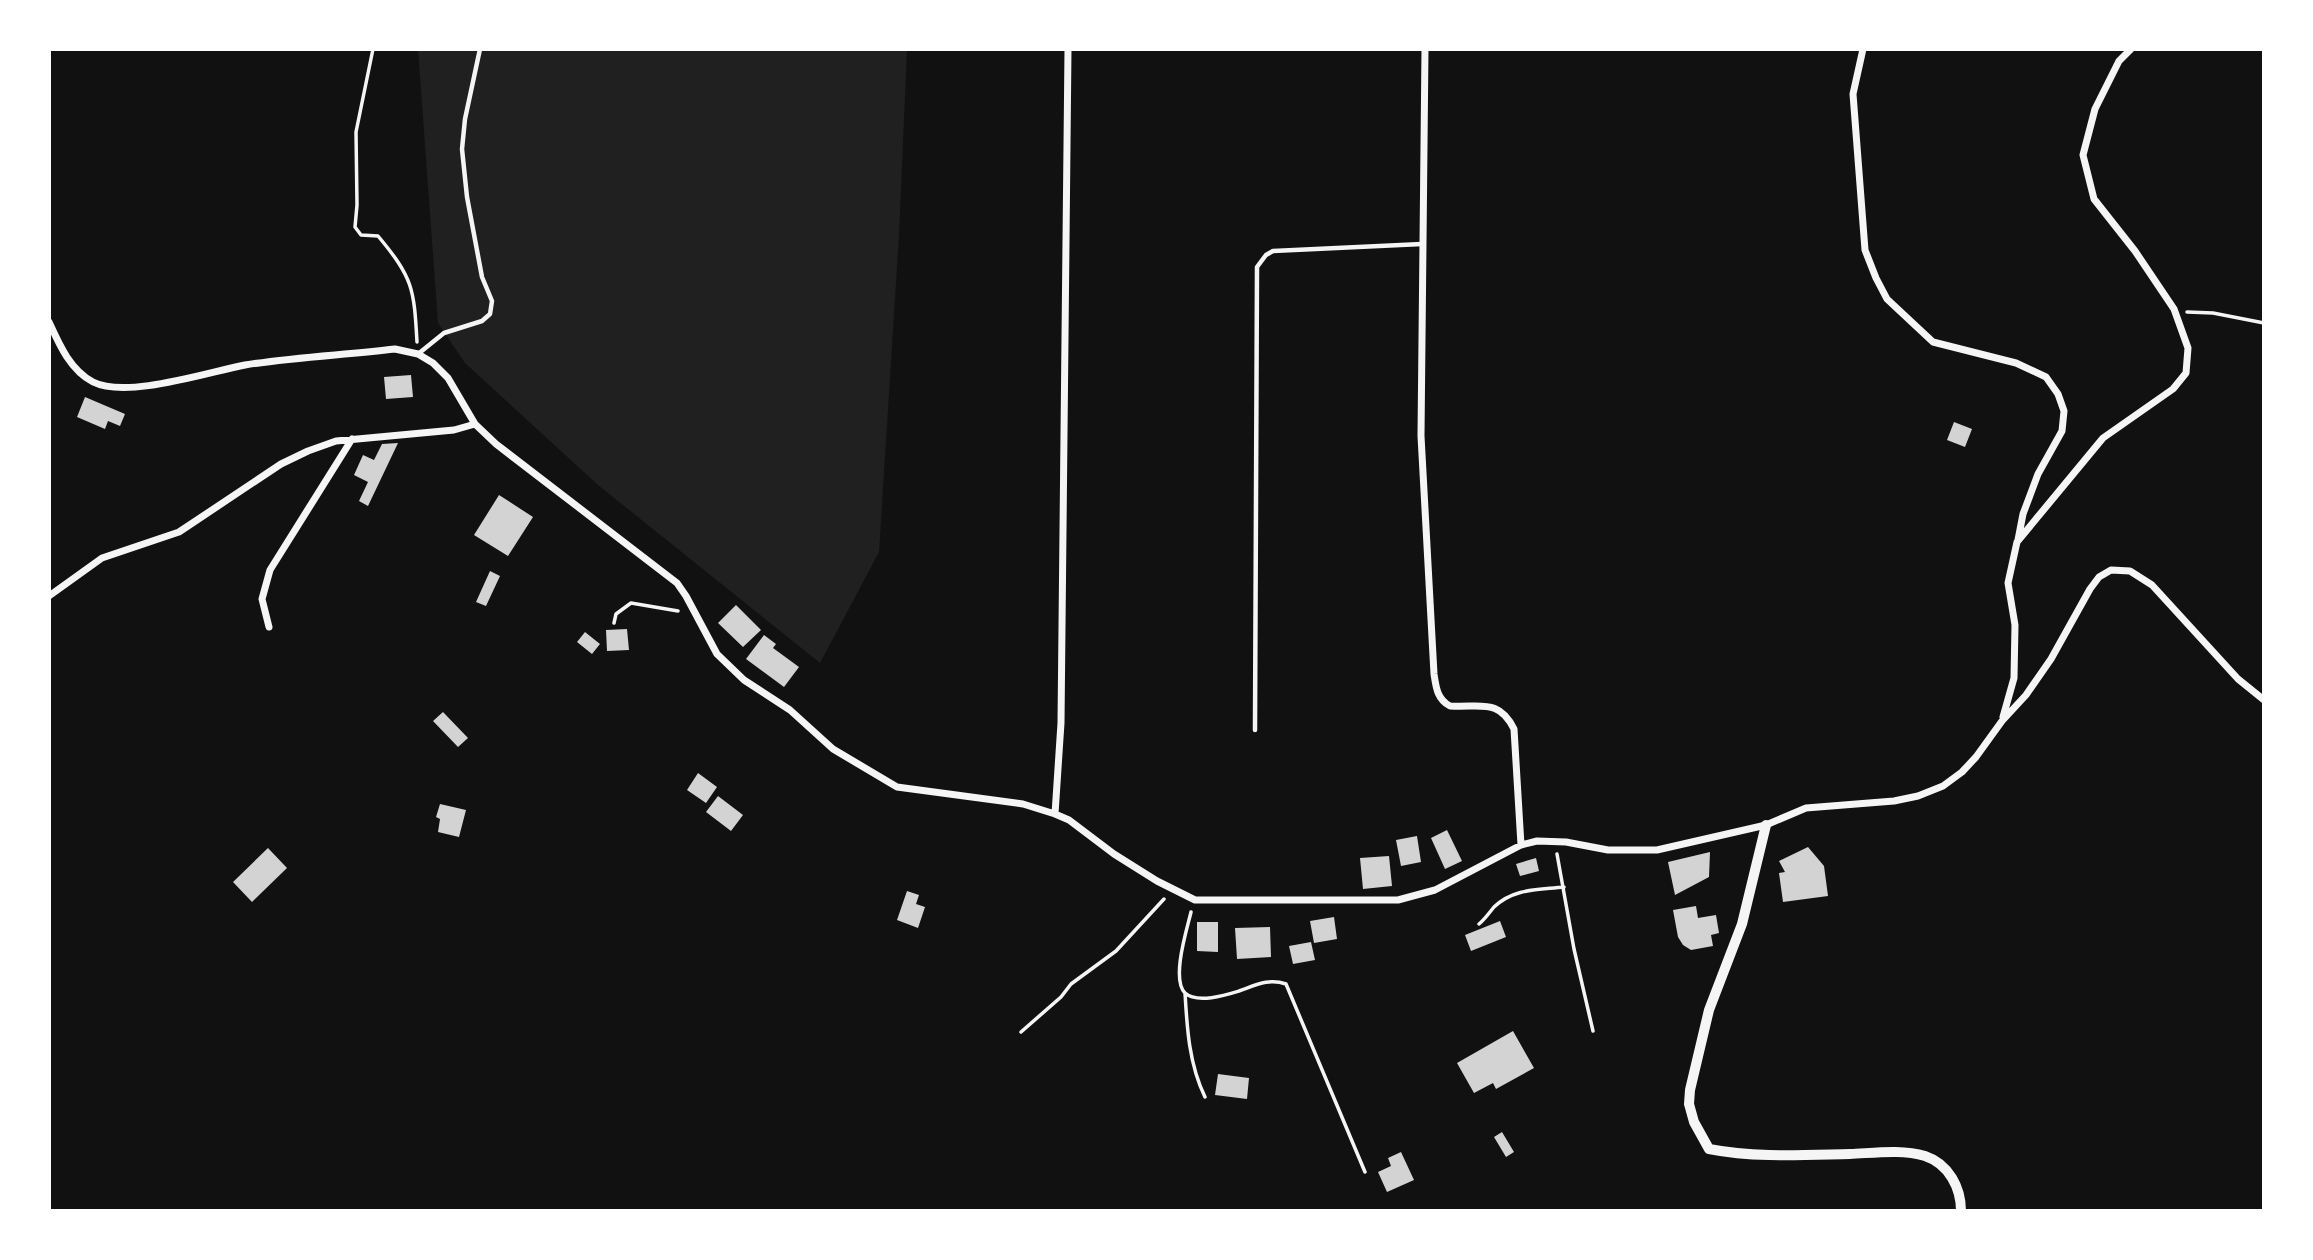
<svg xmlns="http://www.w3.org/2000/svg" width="2313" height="1260" viewBox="0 0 2313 1260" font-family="Montserrat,sans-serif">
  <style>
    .green { fill: #202020 }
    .building { fill: #d3d3d3 }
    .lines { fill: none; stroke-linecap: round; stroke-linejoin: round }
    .path { stroke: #f5f5f5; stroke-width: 3.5 }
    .service { stroke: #f5f5f5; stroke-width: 4.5 }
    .minor { stroke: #f5f5f5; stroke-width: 7 }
    .tertiary { stroke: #f5f5f5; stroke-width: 10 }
  </style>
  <rect width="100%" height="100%" fill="#111"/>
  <!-- green -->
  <path class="green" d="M418 49H907L899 234 879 552 820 663 598 485 465 363 438 323Z"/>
  <!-- building -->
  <path class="building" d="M411 375 413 397 386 399 384 377Z
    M85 397 125 414 120 426 108 421 105 429 77 417Z
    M1954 422 1972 429 1965 447 1947 440Z
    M398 443 368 506 359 501 368 482 354 475 363 455 374 460 382 444Z
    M499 495 533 517 508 556 474 535Z
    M490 571 500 576 486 606 476 602Z
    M736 605 761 630 743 647 718 623Z
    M627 629 629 650 607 651 606 630Z
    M585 632 600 644 592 654 577 642Z
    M764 635 776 644 773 648 799 667 784 687 746 659Z
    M443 712 468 738 458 747 433 721Z
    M698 773 717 787 706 803 687 790Z
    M718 796 743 815 731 831 706 812Z
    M440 804 466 810 459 837 438 832 440 819 436 817Z
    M1447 830 1462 861 1445 869 1431 838Z
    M1417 836 1421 862 1401 866 1396 840Z
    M1808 847 1824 866 1828 896 1783 902 1779 873 1785 872 1779 861Z
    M268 848 287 868 252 902 233 882Z
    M1710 852 1709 877 1675 895 1668 862Z
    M1389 856 1392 886 1363 889 1360 858Z
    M1536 858 1539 871 1520 876 1516 864Z
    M907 891 919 895 916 904 925 907 918 928 897 920Z
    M1696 906 1698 918 1716 915 1719 933 1711 935 1713 946 1691 950 1683 945 1678 937 1673 910Z
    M1334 917 1337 939 1314 943 1310 921Z
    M1500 921 1506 937 1471 951 1465 935Z
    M1197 922H1218V952L1197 951Z
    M1270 927 1271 957 1237 959 1235 928Z
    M1311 942 1315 960 1293 964 1289 946Z
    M1513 1031 1534 1068 1496 1089 1493 1083 1474 1093 1457 1063Z
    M1218 1074 1249 1078 1247 1099 1215 1095Z
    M1502 1132 1514 1152 1506 1157 1494 1137Z
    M1401 1152 1414 1180 1387 1192 1378 1172 1391 1166 1388 1158Z"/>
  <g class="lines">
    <!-- path -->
    <path class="path" d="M373 49 356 132 357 205 355 227 361 235 378 236C413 278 414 288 417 342
      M2187 312 2213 313 2264 323
      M614 623 616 614 631 603 678 611
      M1557 854 1574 949 1593 1031
      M1191 912C1187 929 1171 979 1185 993 1197 1004 1226 995 1239 991 1256 985 1269 978 1286 984L1365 1172
      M1479 924C1485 919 1489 913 1494 907 1514 888 1538 890 1564 887
      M1185 993C1187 1028 1189 1064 1205 1097
      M1021 1032 1061 997 1071 984 1116 951 1164 899"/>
    <!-- service -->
    <path class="service" d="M418 354 444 333 482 321 490 314 492 301 482 277 467 197 462 149 465 119 480 49
      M1255 730 1257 267 1266 255 1273 251 1422 244"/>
    <!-- minor -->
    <path class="minor" d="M1425 49 1421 436 1434 674C1436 687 1437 699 1450 706 1481 708 1499 698 1514 729L1521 845
      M1863 49 1853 94 1865 250 1876 278 1887 299 1933 342 2016 363 2046 377 2058 394 2064 411 2062 431 2038 474 2023 514 2018 540
      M49 322C59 344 70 370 93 382 127 399 208 372 245 365 294 357 345 355 395 349L418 354 433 363 448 378 475 424 496 444 677 583 686 596 717 654 744 680 790 710 833 749 897 787 1023 804 1055 814 1069 820 1114 854 1157 881 1195 900H1398L1435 890 1521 845 1537 841 1566 842 1608 850H1657L1766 825 1806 808 1894 801 1918 796 1943 786 1962 772 1976 757 2002 721 2026 695 2051 659 2090 589 2099 577 2111 570 2130 571 2152 585 2238 679 2264 700
      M49 596 102 558 179 532 281 464 308 451 336 441 454 430 475 424
      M269 627 262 599 270 570 352 439
      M2003 717 2014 678 2015 625 2008 583 2017 542 2103 438 2173 389 2186 373 2188 348 2174 309 2135 251 2094 199 2083 155 2095 109 2119 61 2131 49
      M1055 814 1061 723 1068 49"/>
    <!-- tertiary -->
    <path class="tertiary" d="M1766 825 1742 924 1709 1010 1690 1090 1689 1104 1694 1122 1709 1149C1755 1158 1803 1155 1850 1154 1874 1153 1902 1149 1925 1156 1949 1164 1961 1188 1961 1211"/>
  </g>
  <!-- border -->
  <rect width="2313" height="1260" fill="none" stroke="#ffffff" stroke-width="102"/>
</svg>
